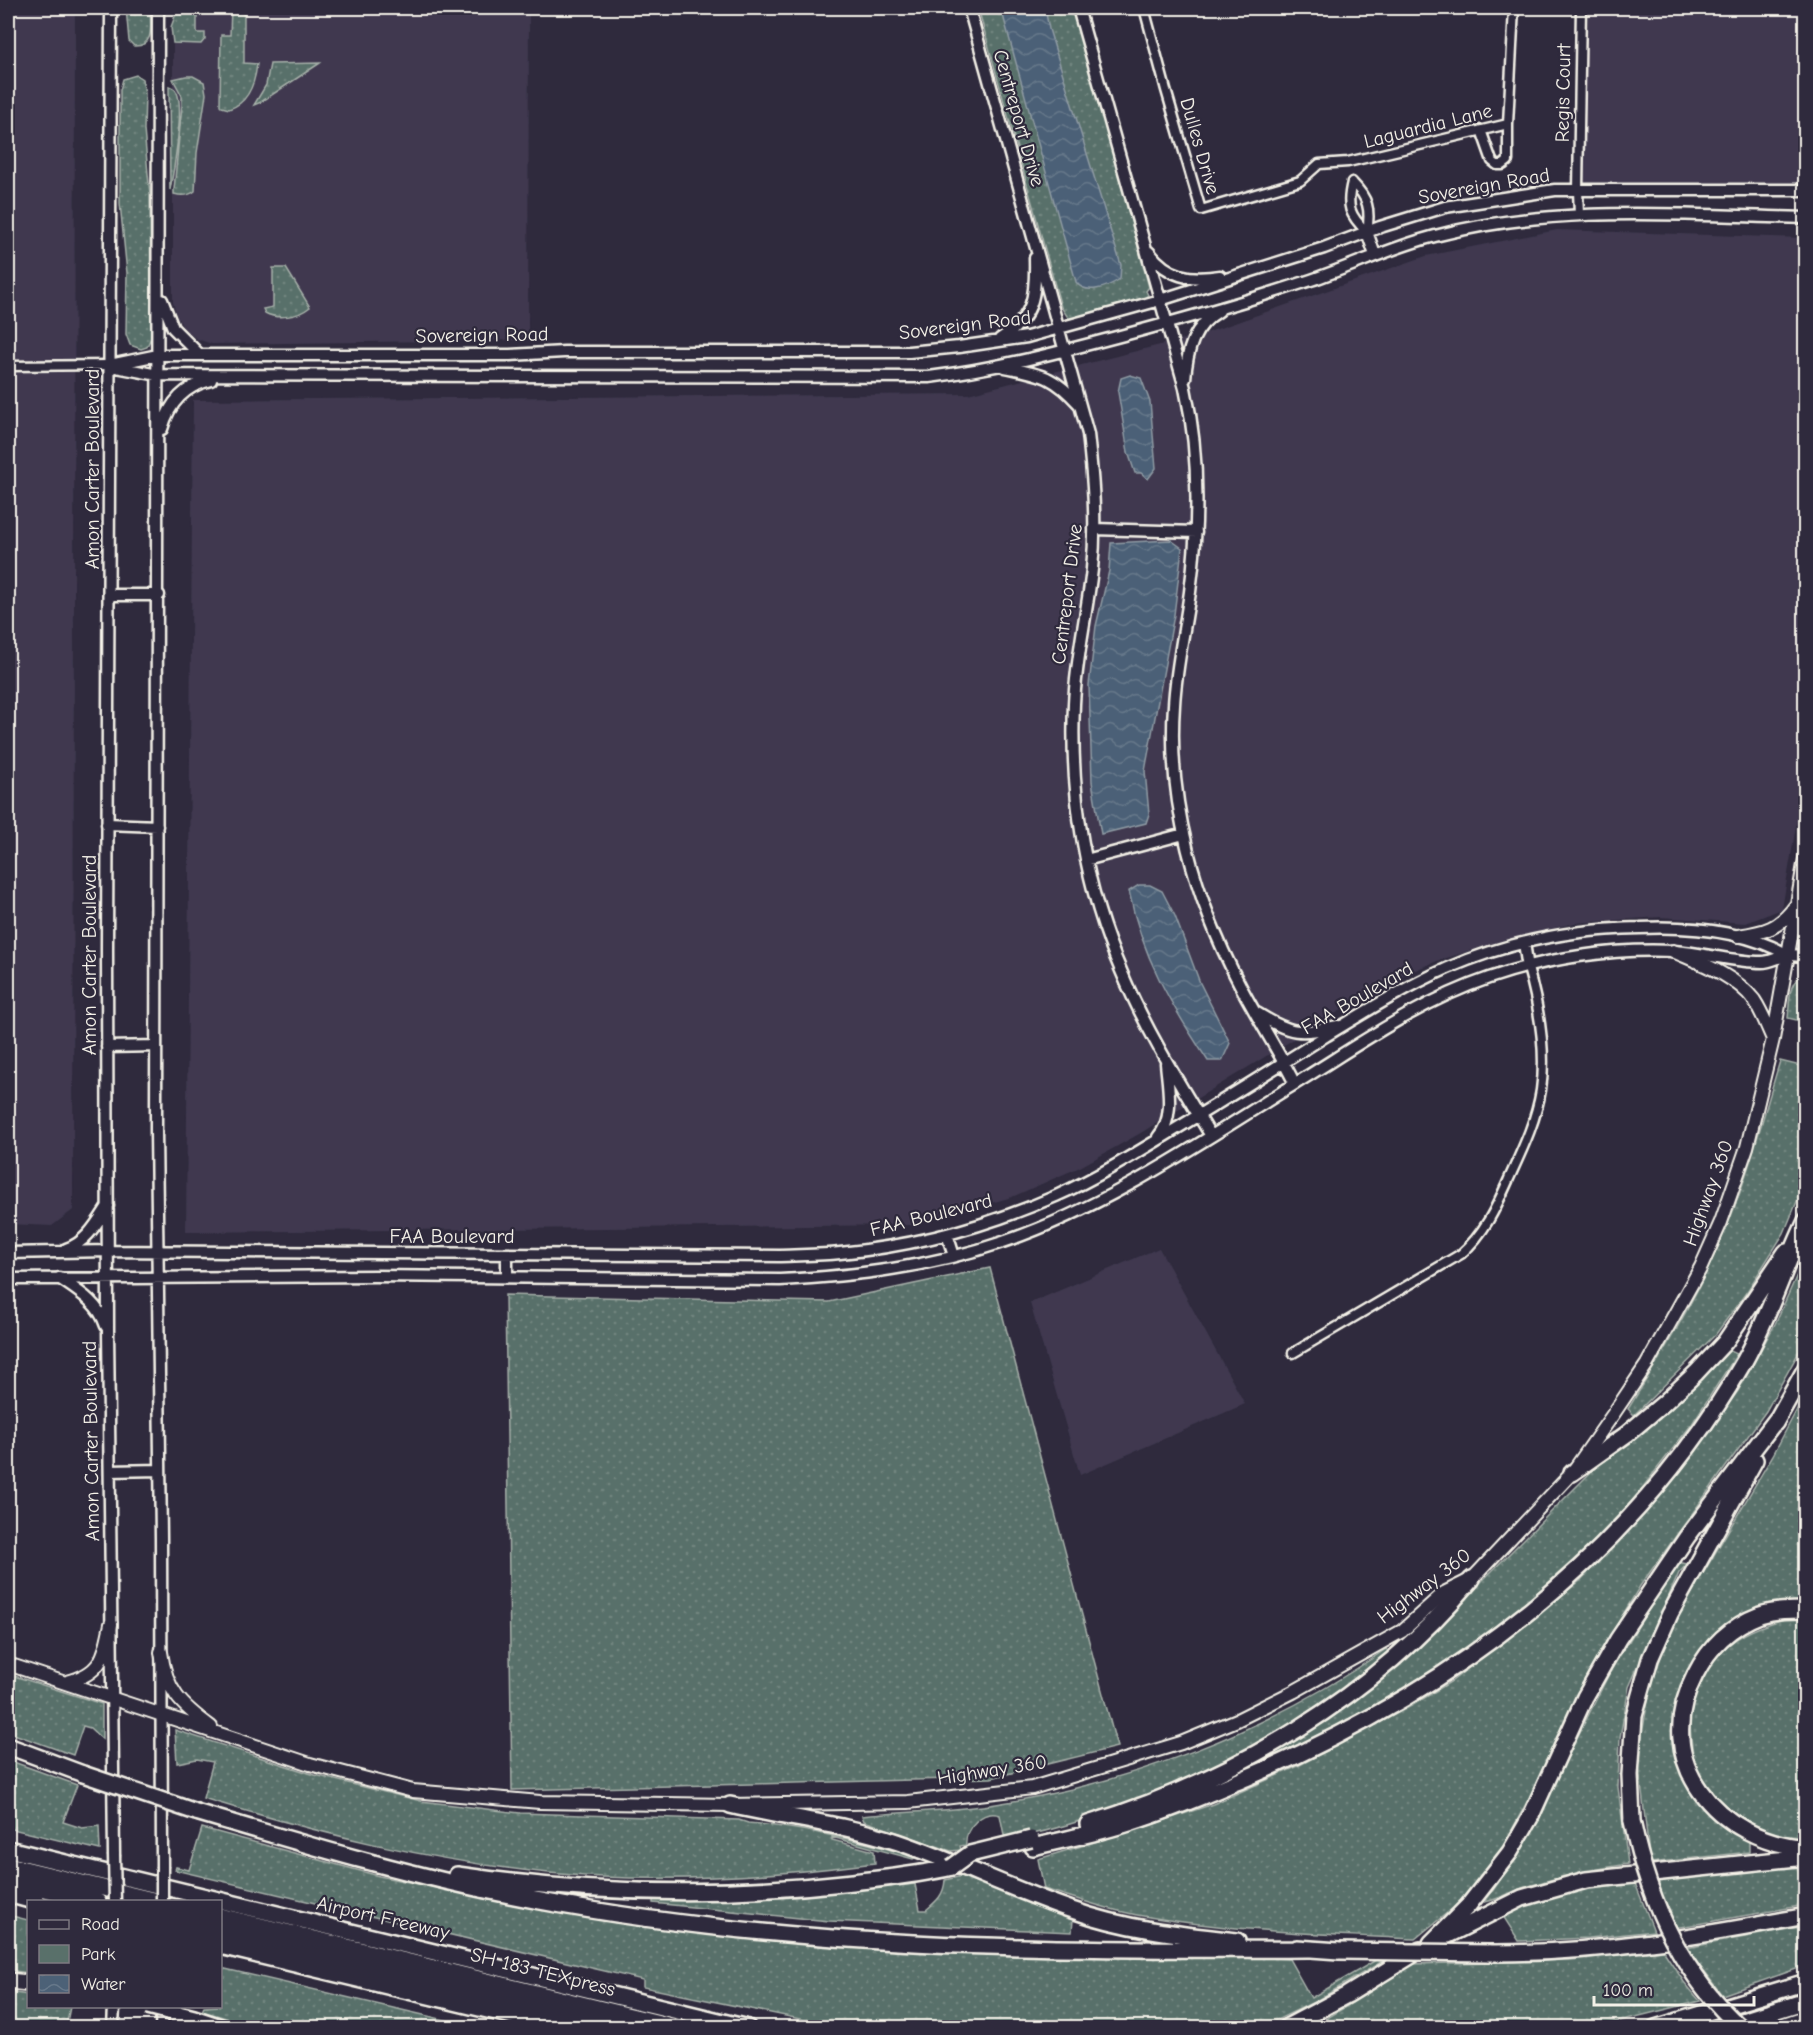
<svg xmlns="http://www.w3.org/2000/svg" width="1813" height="2035" viewBox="0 0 1813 2035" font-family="'Comic Neue',sans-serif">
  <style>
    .built { fill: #3f394f }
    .green { fill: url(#green-dots); stroke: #a6b0a9; stroke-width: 1.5 }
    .water { fill: url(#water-waves); stroke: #8f9ba4; stroke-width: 1.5 }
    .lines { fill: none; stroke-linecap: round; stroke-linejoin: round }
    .minor-casing { stroke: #f4f1e8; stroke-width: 13 }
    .tertiary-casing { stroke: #f4f1e8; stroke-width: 15 }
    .secondary-casing { stroke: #f4f1e8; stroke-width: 16 }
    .motorway-casing { stroke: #f4f1e8; stroke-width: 20 }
    .minor { stroke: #2f2a3d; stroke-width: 8 }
    .tertiary { stroke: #2f2a3d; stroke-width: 10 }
    .secondary { stroke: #2f2a3d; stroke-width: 12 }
    .motorway { stroke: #2f2a3d; stroke-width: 15 }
    .tertiary-bridge-casing { stroke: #f4f1e8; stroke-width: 15; stroke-linecap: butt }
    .motorway-bridge-casing { stroke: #f4f1e8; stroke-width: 20; stroke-linecap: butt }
    .tertiary-bridge { stroke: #2f2a3d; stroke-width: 10 }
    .motorway-bridge { stroke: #2f2a3d; stroke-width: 15 }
    .labels { text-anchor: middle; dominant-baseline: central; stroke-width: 4.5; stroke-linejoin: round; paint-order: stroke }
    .street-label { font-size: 20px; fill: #f4f1e8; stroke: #2f2a3d }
  </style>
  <defs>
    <pattern id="green-dots" width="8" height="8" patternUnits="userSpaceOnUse" patternTransform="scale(1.5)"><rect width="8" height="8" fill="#59706a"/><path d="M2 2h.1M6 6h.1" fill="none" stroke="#71857f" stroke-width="1.8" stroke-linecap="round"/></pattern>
    <pattern id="water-waves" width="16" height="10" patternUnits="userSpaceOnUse" patternTransform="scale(1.5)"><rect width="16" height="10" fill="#4c6177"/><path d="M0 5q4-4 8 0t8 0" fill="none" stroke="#66788a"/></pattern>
  </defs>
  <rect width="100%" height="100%" fill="#2f2a3d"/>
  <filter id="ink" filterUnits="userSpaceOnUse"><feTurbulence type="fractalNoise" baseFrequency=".0167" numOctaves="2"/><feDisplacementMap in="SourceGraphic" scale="12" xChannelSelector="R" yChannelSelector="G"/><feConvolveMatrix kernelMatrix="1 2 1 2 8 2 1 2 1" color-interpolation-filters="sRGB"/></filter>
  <g filter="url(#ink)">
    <!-- built -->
    <path class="built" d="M8 8H75L73 1210 52 1226 8 1224Z
      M173 8H529L528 336 519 340 212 344 197 339 185 330 177 317 173 302Z
      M1588 8H1805V184H1583Z
      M1557 230 1805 238 1806 767 1782 909 1746 923 1660 917 1575 923 1504 940 1437 961 1387 982 1139 1134 1080 1167 1012 1197 914 1225 186 1232 193 400 968 394 1203 334 1426 256Z
      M1159 1248 1245 1404 1080 1475 1030 1303Z"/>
    <!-- green -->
    <path class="green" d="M126 8H150C150 23 156 47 134 46L129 41Z
      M178 8H197V33H205V39L201 44 173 43 171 27Z
      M231 8H244V63L257 64C255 83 248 103 229 109L222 107 220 105 221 35H230Z
      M978 8H1073L1149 287 1146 291 1148 295 1143 299 1069 319 1061 307Z
      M320 63 261 102 254 105 266 85 270 64Z
      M136 75 142 79 145 93 144 130 150 195 151 337 147 347 141 349 130 345 126 334 127 273 120 203V90L123 79Z
      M186 76H193L204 82 206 94 197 153 195 191C189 196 181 196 174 194V190L182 105V96L173 79Z
      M169 86C174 88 177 90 178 96 183 114 174 170 170 190Z
      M273 268H286L310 307C298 317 278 320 265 313L263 309 273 307Z
      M1805 974V1022L1788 1018C1790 1001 1787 981 1805 974Z
      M1780 1061 1805 1067V1182L1784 1233 1748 1290 1716 1334 1634 1415 1628 1409C1669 1344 1708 1278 1735 1206 1753 1159 1765 1109 1780 1061Z
      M1805 1257V1341L1766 1411 1640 1586 1588 1673 1529 1798 1500 1852 1472 1888 1453 1908 1415 1939C1323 1934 1228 1931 1137 1915 1105 1909 1075 1898 1044 1889L1038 1859 1148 1826 1213 1804 1296 1767 1413 1705 1452 1681 1580 1581 1660 1496 1738 1391 1775 1324Z
      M990 1268 1117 1747 991 1778 512 1790 505 1295 829 1302Z
      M1726 1349 1737 1354 1692 1424 1632 1501 1589 1546 1510 1617 1442 1665 1352 1718 1271 1760 1267 1755 1316 1727 1383 1675 1475 1588 1595 1468Z
      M1805 1394V1603C1783 1607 1755 1608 1735 1619 1724 1625 1712 1637 1704 1647 1659 1700 1665 1770 1714 1819 1722 1828 1738 1834 1749 1839V1852L1650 1863 1638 1757 1649 1694 1669 1631 1773 1455Z
      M1678 1562 1687 1564 1679 1573 1629 1687 1620 1737 1618 1787 1628 1864C1593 1869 1559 1877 1525 1887 1511 1892 1500 1899 1485 1902L1522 1848 1611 1670Z
      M1788 1618 1805 1619V1837C1785 1836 1766 1835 1748 1825 1732 1816 1707 1794 1699 1777 1693 1765 1688 1722 1691 1709 1696 1690 1706 1668 1720 1653 1738 1633 1764 1625 1788 1618Z
      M1386 1649 1389 1652C1322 1713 1244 1756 1161 1791 1111 1812 1059 1830 1005 1840L1000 1815C983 1809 964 1828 966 1845L960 1846 961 1850 951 1851 864 1821 862 1816C905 1812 948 1811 990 1805 1130 1784 1269 1731 1386 1649Z
      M8 1674 102 1704V1739L90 1728 83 1726 73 1755 8 1732Z
      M175 1730 315 1775 421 1801 520 1813 739 1820 748 1823C806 1828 860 1840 916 1857L913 1859 832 1837V1840L874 1851 875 1863C767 1877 657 1884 549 1873 430 1861 317 1833 203 1798L213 1762 197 1759 177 1763Z
      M8 1760 77 1785 63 1822 82 1828 99 1826 100 1850 8 1828Z
      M202 1828 379 1876 540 1909 655 1926 1289 1959 1311 1998 1376 1960 1383 1961 1316 2001 1262 2027H839L643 1987V1980L175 1870 176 1867 189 1870Z
      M1805 1863V1905L1674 1928 1654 1877Z
      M962 1876 1073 1920 1072 1932 829 1921 653 1903V1900L782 1898 915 1884 920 1910H926C937 1901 944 1895 945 1880Z
      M1633 1878 1654 1931 1589 1938 1519 1941 1503 1916 1505 1910 1568 1888Z
      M8 1915 28 1920V1973L8 1970Z
      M1805 1926V1966L1722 1995 1686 1948Z
      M1663 1950 1684 1982 1700 2001 1595 2027 1311 2028 1373 1990 1411 1964 1571 1960Z
      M221 1968 475 2027H257L202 2011 204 2007 220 2006Z
      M8 1992 28 1995V2006L70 2007 66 2027H8Z"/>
    <!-- water -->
    <path class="water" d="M1001 8H1045L1049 29 1121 265 1120 279C1108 287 1086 296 1076 282Z
      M1130 375 1141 378 1150 402 1156 468 1148 479 1141 473H1135L1128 452 1118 392 1121 378Z
      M1171 540 1182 548 1174 615 1145 771 1149 814 1146 823 1101 834 1092 782 1089 685 1096 626 1109 571 1111 543Z
      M1139 885H1150L1162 891 1175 916 1200 983 1230 1043 1222 1061H1208C1171 1005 1142 957 1129 891Z"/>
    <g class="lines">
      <!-- minor casing -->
      <g class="minor-casing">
        <path id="minor" d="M1144 8 1166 90 1201 210 1300 181 1319 164 1348 162 1508 124 1514 8
          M1481 130 1492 161 1497 165H1503L1508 161V124
          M1352 182C1346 206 1349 215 1367 232
          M1352 182C1368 198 1371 209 1367 232
          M1579 215 1578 190 1581 8
          M8 366 110 365
          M1293 1353 1461 1254C1484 1234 1496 1208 1508 1181 1521 1152 1536 1122 1541 1090 1547 1049 1539 1007 1528 968"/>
      </g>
      <!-- tertiary casing -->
      <g class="tertiary-casing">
        <path id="tertiary" d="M111 8 107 949 108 1330 114 1855
          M158 8 156 1130 161 1538 162 1866
          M969 8 1088 434C1093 479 1097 523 1092 569 1087 614 1076 658 1074 704 1070 795 1085 889 1122 973 1146 1030 1179 1083 1211 1136
          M1078 8 1185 388C1200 455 1199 524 1190 592 1185 629 1176 667 1174 705 1167 802 1195 899 1240 985 1257 1018 1278 1050 1295 1084
          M1367 232 1375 255
          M1149 252C1168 277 1190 281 1220 276
          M162 300 173 328 200 355
          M1000 339C1034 318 1036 296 1035 258
          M110 365 158 355H510L564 352H909L959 347 1027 337 1160 300 1324 248 1380 227 1445 207 1555 190H1806
          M116 367 158 375 929 377C994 369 1056 353 1120 336 1184 319 1248 301 1311 280 1353 266 1392 247 1435 236 1556 204 1682 215 1806 218
          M1005 367C1042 375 1053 375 1079 404
          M1185 379C1187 351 1193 326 1219 311
          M162 429C169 403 184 386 211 380
          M1094 529 1196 532
          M110 595H159
          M107 824 157 826
          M1086 860 1184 834
          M1524 943 1528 968
          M1257 1013C1292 1035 1299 1034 1338 1026
          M107 1047 156 1046
          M1158 1137C1175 1118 1168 1087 1166 1063
          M947 1234 954 1256
          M66 1249C86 1243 97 1223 108 1206
          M8 1253 108 1251 780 1256C800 1255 820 1255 840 1253 914 1246 988 1226 1056 1196 1094 1179 1130 1157 1166 1135 1219 1103 1272 1070 1324 1037 1365 1012 1405 987 1448 968 1508 942 1575 929 1640 928 1690 926 1744 930 1788 955
          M507 1277V1254
          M59 1278C78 1291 99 1303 106 1326
          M8 1279 375 1276 780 1280C856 1276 930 1267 1003 1242 1104 1208 1195 1146 1285 1090 1351 1050 1415 1003 1489 978 1547 958 1613 948 1674 951 1704 953 1733 962 1762 962 1771 962 1780 956 1789 955 1794 955 1800 956 1806 956
          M110 1471 160 1470
          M113 2028 114 2006
          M161 2028 162 2006"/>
      </g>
      <!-- secondary casing -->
      <g class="secondary-casing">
        <path id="secondary" d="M1738 936C1765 932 1779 929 1796 905
          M1673 951C1700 963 1735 975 1754 1000 1762 1012 1767 1026 1773 1039
          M161 1652C166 1691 181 1705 211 1727
          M8 1664 310 1764 413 1791 540 1802 730 1805 908 1802 1032 1788 1181 1743 1237 1720 1293 1692 1402 1631 1444 1593 1472 1579 1572 1473 1614 1413 1647 1364 1701 1267 1721 1222 1747 1147 1773 1039 1806 853
          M67 1682C102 1673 104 1657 111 1624"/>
      </g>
      <!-- motorway casing -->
      <g class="motorway-casing">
        <path id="motorway" d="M1775 1423 1806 1368
          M1572 1473 1627 1434 1664 1403 1696 1373 1725 1342 1786 1252
          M1806 1610C1790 1610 1775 1610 1760 1615 1731 1626 1709 1647 1695 1675 1650 1762 1717 1840 1806 1848
          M8 1746 83 1774
          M730 1805C786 1818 844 1824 898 1842 957 1862 1013 1890 1072 1910 1125 1929 1182 1935 1237 1941
          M196 1812C307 1845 421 1879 535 1900 785 1948 1052 1951 1307 1949
          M1632 1821 1630 1775 1634 1716 1650 1659 1670 1614 1755 1460
          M1088 1824C1235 1779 1373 1697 1472 1579
          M1033 1847C1065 1839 1098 1833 1129 1823 1169 1811 1208 1794 1246 1778 1452 1691 1633 1556 1745 1360 1770 1315 1784 1267 1806 1221
          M8 1849 748 2028
          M8 1865 161 1902
          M457 1875C587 1894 723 1897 853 1882 886 1878 919 1875 952 1867
          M8 1880 98 1902
          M8 1894 37 1902
          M220 1916 680 2028
          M220 1931 622 2028
          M1444 1937 1522 1898 1586 1880 1806 1857
          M1431 1943 1468 1906 1510 1852 1531 1816 1585 1697 1618 1639 1687 1537 1779 1416
          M220 1946 563 2028
          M1297 1948 1339 1951
          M1488 1953C1596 1954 1700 1936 1806 1916
          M8 1981 28 1983
          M194 2018 224 2028
          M1285 2028 1347 1995 1420 1950
          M1655 2028 1806 1982
          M1720 2028 1806 2001
          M1776 2028 1806 2018"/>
      </g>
      <!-- minor -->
      <use href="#minor" class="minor"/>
      <!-- tertiary -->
      <use href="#tertiary" class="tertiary"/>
      <!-- secondary -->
      <use href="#secondary" class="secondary"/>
      <!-- motorway -->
      <use href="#motorway" class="motorway"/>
      <!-- tertiary-bridge casing -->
      <g class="tertiary-bridge-casing">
        <path id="tertiary-bridge" d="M114 1855 115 1902
          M162 1866V1902"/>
      </g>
      <!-- motorway-bridge casing -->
      <g class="motorway-bridge-casing">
        <path id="motorway-bridge" d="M83 1774 196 1812
          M1632 1821C1648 1899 1681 1974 1741 2028
          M952 1867 970 1854 1031 1839
          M1339 1951 1488 1953
          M148 2006 194 2018"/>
      </g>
      <!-- tertiary-bridge -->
      <use href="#tertiary-bridge" class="tertiary-bridge"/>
      <!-- motorway-bridge -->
      <use href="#motorway-bridge" class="motorway-bridge"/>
    </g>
  </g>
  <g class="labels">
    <!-- street labels -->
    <g class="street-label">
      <text transform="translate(1563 93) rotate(-89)">Regis Court</text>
      <text transform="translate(1019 118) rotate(74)">Centreport Drive</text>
      <text transform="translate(1428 126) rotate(-14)">Laguardia Lane</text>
      <text transform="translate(1200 146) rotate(74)">Dulles Drive</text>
      <text transform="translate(1484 186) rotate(-10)">Sovereign Road</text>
      <text transform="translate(965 325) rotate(-7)">Sovereign Road</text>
      <text transform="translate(482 335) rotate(-1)">Sovereign Road</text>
      <text transform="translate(92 469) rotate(-90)">Amon Carter Boulevard</text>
      <text transform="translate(1067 594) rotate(-83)">Centreport Drive</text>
      <text transform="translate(89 955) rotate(-90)">Amon Carter Boulevard</text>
      <text transform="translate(1357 998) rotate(-30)">FAA Boulevard</text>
      <text transform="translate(1708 1193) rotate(-70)">Highway 360</text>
      <text transform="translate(931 1215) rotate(-14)">FAA Boulevard</text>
      <text x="452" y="1236">FAA Boulevard</text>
      <text transform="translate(91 1441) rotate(-91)">Amon Carter Boulevard</text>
      <text transform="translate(1424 1586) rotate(-37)">Highway 360</text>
      <text transform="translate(992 1770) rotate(-9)">Highway 360</text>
      <text transform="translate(383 1918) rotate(13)">Airport Freeway</text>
      <text transform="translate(543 1972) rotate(14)">SH 183 TEXpress</text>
    </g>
  </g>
  <!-- margin -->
  <rect width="1813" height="2035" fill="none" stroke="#2f2a3d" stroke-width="30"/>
  <rect x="15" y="15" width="1783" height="2005" fill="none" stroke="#f4f1e8" stroke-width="2" filter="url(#ink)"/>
  <!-- legend -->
  <rect x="27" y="1900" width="195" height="108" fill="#2f2a3d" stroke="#7e7a81" stroke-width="1.5"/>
  <rect x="39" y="1920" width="30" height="9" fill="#2f2a3d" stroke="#7e7a81" stroke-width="1.5"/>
  <text x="81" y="1930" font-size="18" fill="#f4f1e8">Road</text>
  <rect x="39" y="1945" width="30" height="18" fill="#59706a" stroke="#7e7a81" stroke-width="1.5"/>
  <text x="81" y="1960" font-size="18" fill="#f4f1e8">Park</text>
  <rect x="39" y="1975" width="30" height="18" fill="url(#water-waves)" stroke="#7e7a81" stroke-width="1.5"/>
  <text x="81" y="1990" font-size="18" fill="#f4f1e8">Water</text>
  <!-- scale -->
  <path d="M1594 1996v9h160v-9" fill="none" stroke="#f4f1e8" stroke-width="3"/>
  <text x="1603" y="1996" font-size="18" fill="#f4f1e8" stroke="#2f2a3d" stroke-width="4.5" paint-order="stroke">100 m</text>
</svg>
